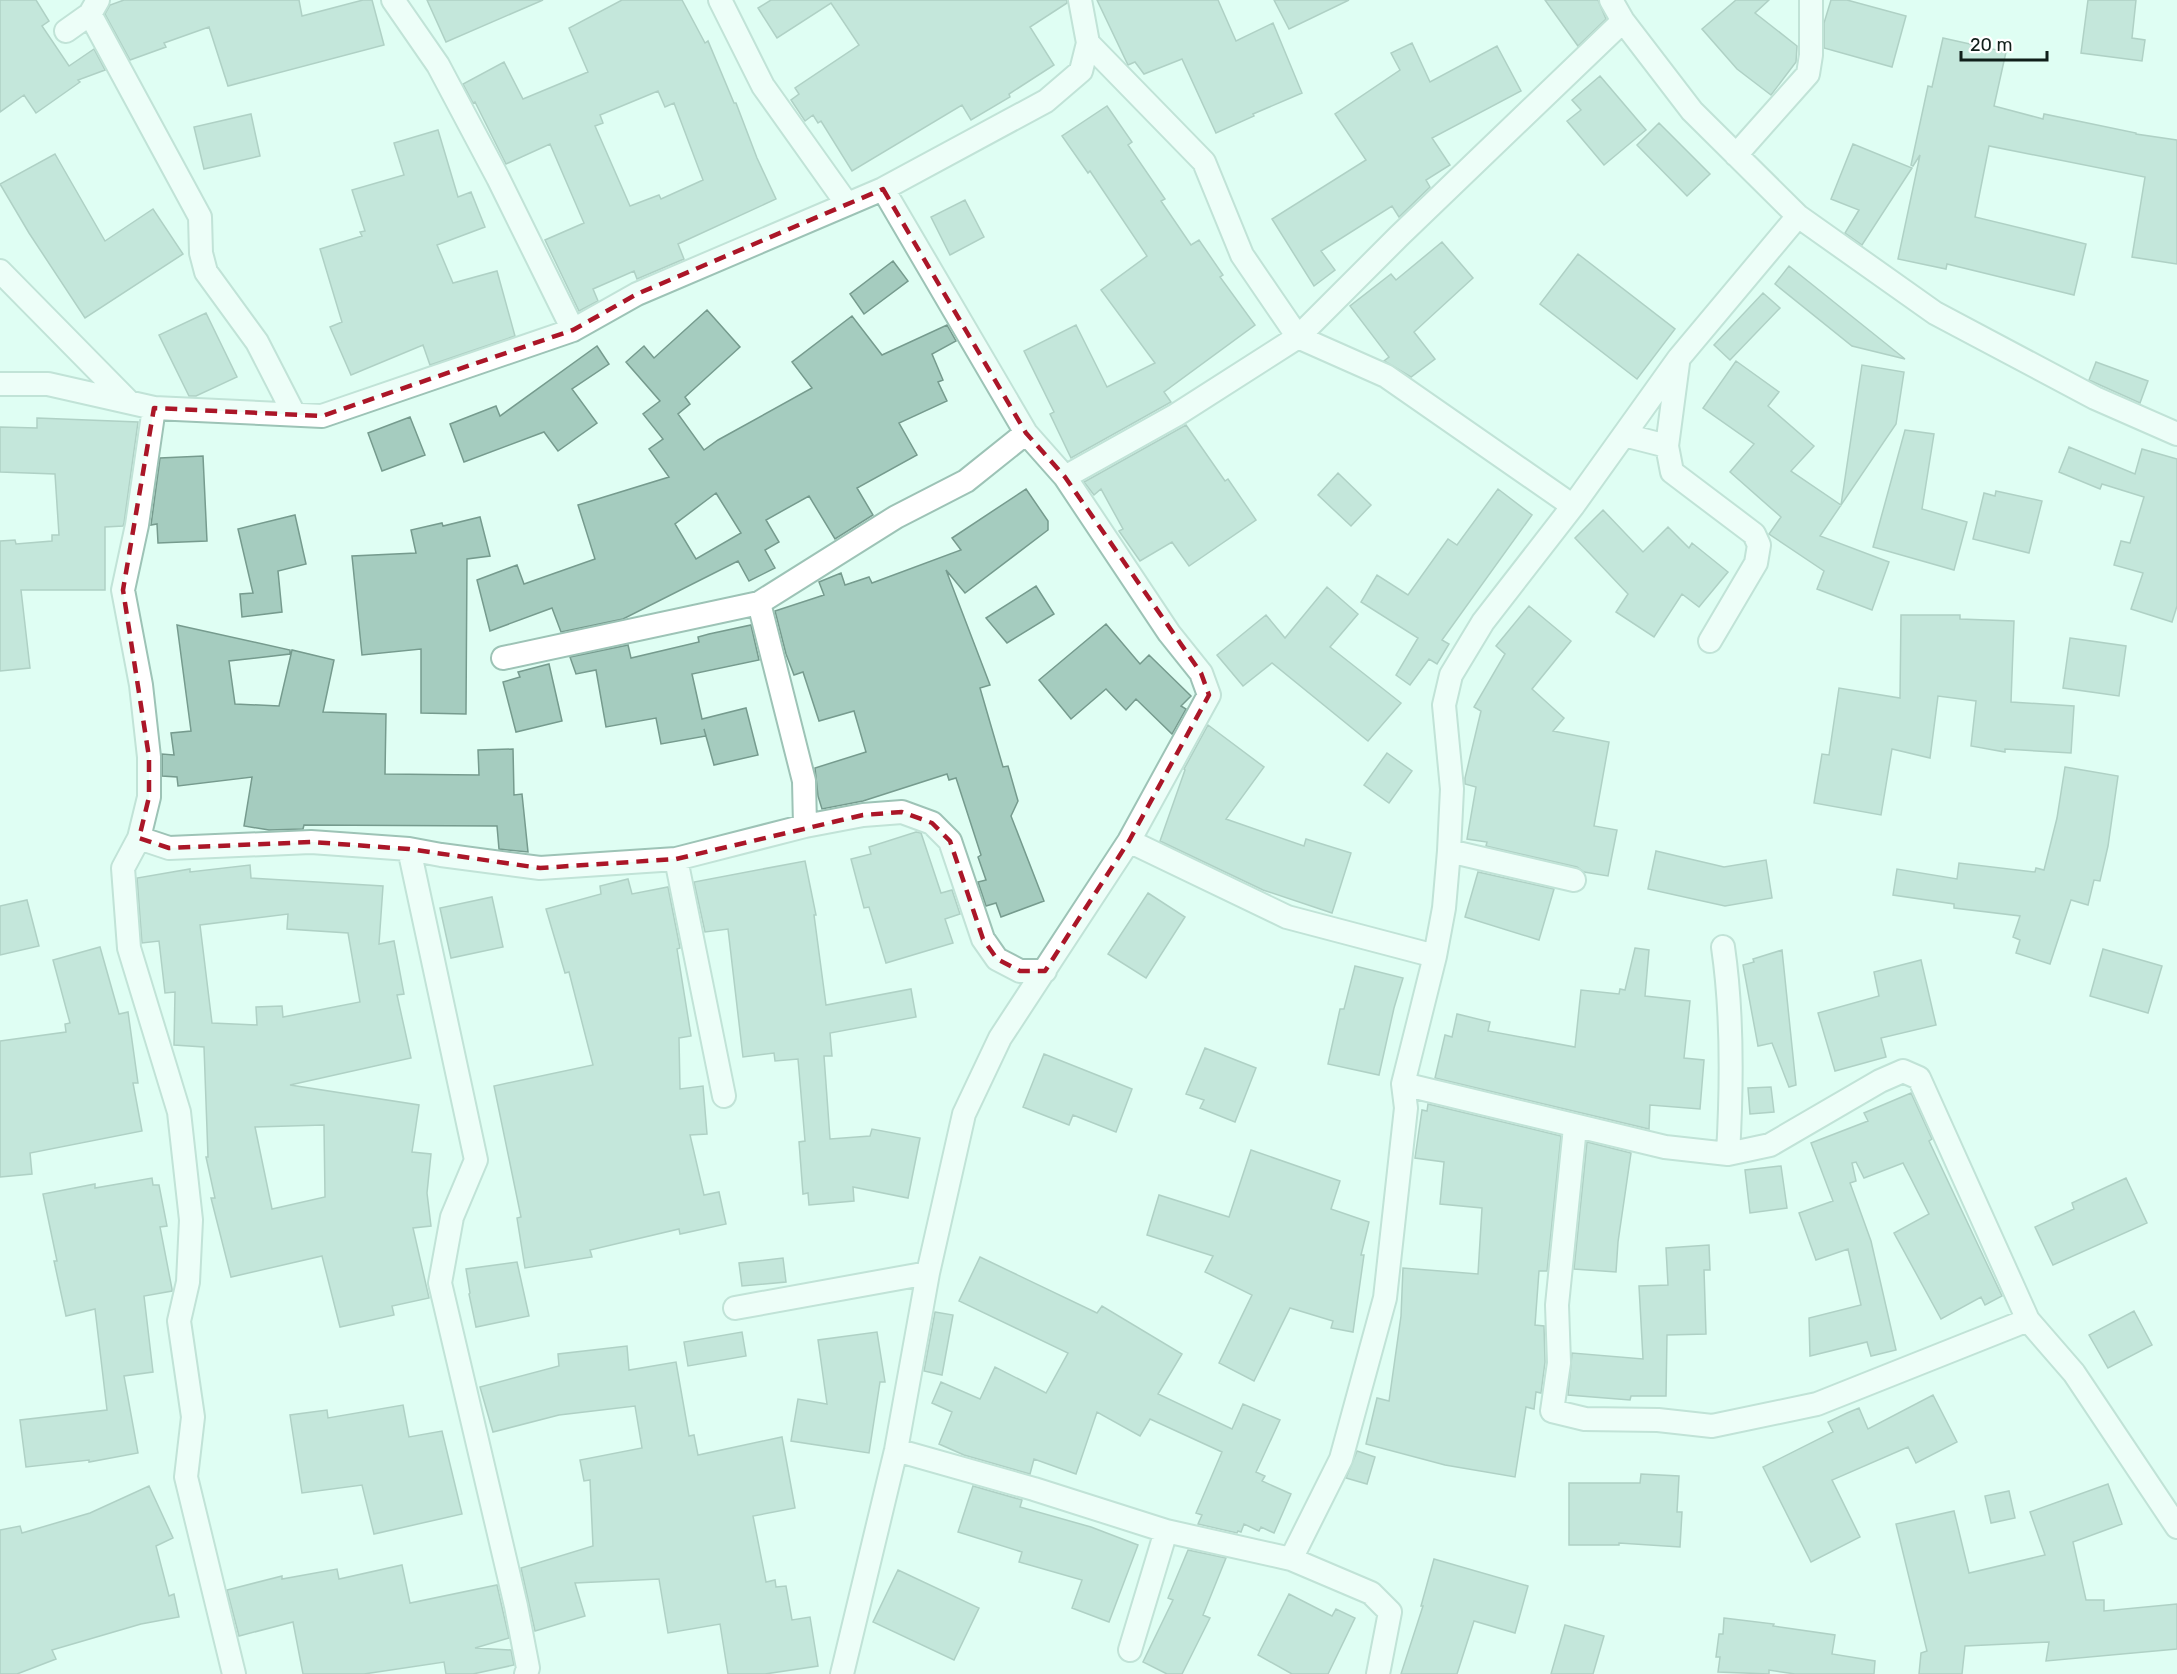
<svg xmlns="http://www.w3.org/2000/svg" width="2177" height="1674" viewBox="0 0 2177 1674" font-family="Rubik,sans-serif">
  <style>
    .building { fill: #a5ccbf; stroke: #769b8e; stroke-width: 1.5; fill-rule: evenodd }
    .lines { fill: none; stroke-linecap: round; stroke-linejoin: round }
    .minor-casing { stroke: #9dc3b6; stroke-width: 26 }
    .minor { stroke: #fff; stroke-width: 22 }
    .marked { fill: none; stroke: #ab1628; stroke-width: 4.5; stroke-dasharray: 12 8; stroke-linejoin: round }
  </style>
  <rect width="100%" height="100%" fill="#dffef3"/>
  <!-- building -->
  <path class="building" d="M0 0H36L49 21 42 26 69 66 94 49 105 70 78 80 80 82 36 113 24 95 0 112Z
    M124 0H299L302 16 363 0H372L384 45 228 86 209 27 164 43 166 47 130 60 105 14 110 5Z
    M427 0H543L446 42Z
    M622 0H682L705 43 708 41 734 103H736L757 158 776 199 678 244 684 259 637 279 634 271 593 289 598 301 579 311 545 240 584 223 550 144 506 164 475 102 473 103 463 84 504 62 523 99 588 72 569 28ZM658 91 665 107 674 103 703 180 661 199 659 195 630 206 595 126 603 123 600 115Z
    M771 0H1067V3L1030 27 1054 65 1009 94 1010 97 971 120 962 105 852 171 821 121 818 123 813 115 805 121 791 100 799 94 795 88 859 45 831 3 777 38 758 8Z
    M1097 0H1218L1236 41 1273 23 1302 93 1253 114 1254 116 1216 133 1182 59 1144 74 1135 62 1128 65Z
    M1274 0H1349L1289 29Z
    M1545 0H1598L1606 19 1578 46Z
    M1736 0H1769L1755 13 1797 46 1796 62 1771 95 1737 69 1702 29Z
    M1831 0H1847L1906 16 1892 67 1824 48V23Z
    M2088 0H2136L2132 38 2145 40 2142 61 2081 53Z
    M1943 38 2006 52 1994 106 2043 119 2044 114 2136 133V134L2177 140V264L2132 257 2145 177 1989 146 1975 217 2086 244 2074 295 1947 264 1946 269 1898 259 1920 155 1913 166 1911 165 1928 86 1932 87Z
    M1412 43 1430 82 1497 46 1521 91 1432 138 1450 165 1426 180 1430 187 1399 217 1392 206 1321 251 1335 270 1314 286 1272 219 1366 160 1335 114 1400 70 1391 53Z
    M1600 76 1646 130 1604 165 1567 121 1581 110 1572 100Z
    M1107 106 1132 142 1128 145 1165 199 1161 201 1191 245 1199 240 1223 275 1220 277 1255 325 1164 392 1171 402 1071 458 1050 414 1054 412 1024 351 1076 325 1107 387 1155 363 1101 290 1147 256 1090 171 1088 173 1062 136Z
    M251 114 260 156 204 169 194 127Z
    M1659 123 1710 174 1687 196 1637 145Z
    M438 130 458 197 471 192 485 227 437 245 453 283 497 271 515 336 430 365 423 345 351 375 330 327 342 322 320 249 362 236 360 232 365 231 352 190 404 175 394 143Z
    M1853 144 1912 168 1862 245 1845 233 1859 210 1831 199Z
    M55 154 105 241 153 209 183 254 85 318 29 233 0 184Z
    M965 200 984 237 950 255 931 217Z
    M1442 242 1473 278 1414 332 1435 359 1411 377 1384 361 1389 357 1350 306 1391 274 1396 280Z
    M1578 254 1675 329 1637 379 1540 304Z
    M893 261 908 281 864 314 850 294Z
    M1789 266 1905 359 1852 346 1775 284Z
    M1763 293 1780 308 1730 360 1714 345Z
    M707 310 740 347 685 397 690 404 678 414 704 450 718 440 812 388 792 362 852 316 882 355 947 325 956 341 932 354 943 380 938 382 947 401 899 423 917 455 857 488 873 515 835 539 809 496 766 520 779 542 765 550 775 568 749 581 738 561 623 619 561 632 552 608 490 631 477 580 517 565 524 584 595 559 578 505 669 477 649 449 663 439 643 414 660 401 626 362 644 346 654 358ZM716 493 741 533 696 559 675 524Z
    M206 313 237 377 196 396H189L159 335Z
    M597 346 609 364 572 389 597 423 558 451 544 432 464 462 450 424 496 406 500 416Z
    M1736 361 1779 392 1768 406 1814 446 1791 471 1841 505 1862 365 1904 372 1896 424 1820 536 1889 562 1872 610 1817 589 1824 571 1769 534 1781 517 1730 472 1754 444 1703 408Z
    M2096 362 2148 381 2140 403 2089 380Z
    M410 417 425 455 382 471 368 433Z
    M37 418 138 422 124 523 123 526 105 527V590H21L30 668 0 671V541L15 540 16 544 52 541V535H59L55 474 0 472V427L37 428Z
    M1186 425 1225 481 1228 479 1256 520 1189 566 1172 542 1140 561 1119 531 1123 529 1101 489 1094 495 1084 482Z
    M1905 430 1934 434 1922 509 1967 522 1954 570 1873 547Z
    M2069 447 2135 474 2142 449 2177 459V606L2172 622 2131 609 2143 573 2114 565 2121 541 2130 543 2144 497 2102 484 2100 489 2059 472Z
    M203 456 207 541 158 543 157 524 151 525 160 458Z
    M1338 473 1371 505 1351 526 1318 495Z
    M1026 489 1048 521V530L965 593 946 570 990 685 980 688 1003 767 1008 766 1018 801 1011 816 1044 901 1001 917 996 903 986 906 978 882 986 880 978 857 981 855 956 778 949 780 947 774 863 801 822 809 818 796 815 768 866 752 854 711 819 721 803 672 794 675 786 654 775 611 824 595 819 582 841 573 845 585 869 577 872 583 961 550 952 538Z
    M1498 489 1532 515 1442 640 1449 644 1437 664 1429 659 1410 685 1396 675 1418 638 1361 602 1377 575 1408 595 1448 539 1457 545Z
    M1996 491 2042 501 2029 553 1973 539 1984 493 1995 496Z
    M1603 510 1643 552 1668 527 1689 548 1692 543 1728 572 1699 607 1682 594 1654 637 1616 612 1628 594 1575 538Z
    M295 515 306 564 278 571 282 612 242 617 240 594 253 593 238 529Z
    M480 517 490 556 467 559 466 714 421 713V649L362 655 352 556 416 553 411 530 442 523 443 526Z
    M1036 586 1054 614 1007 643 986 618Z
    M1327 587 1358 614 1330 647 1401 703 1368 741 1272 663 1243 686 1217 655 1266 615 1285 638Z
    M1529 606 1571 641 1532 689 1564 718 1553 731 1609 742 1594 826 1617 830 1608 876 1584 872 1577 867 1486 846 1487 842 1467 839 1476 787 1465 784V778L1481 711 1474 707 1505 654 1496 646Z
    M1901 615H1960V619L2014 621 2011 702 2074 706 2071 753 2005 749V752L1971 746 1976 701 1938 696 1930 758 1892 749 1881 815 1814 803 1822 754 1829 755 1839 688 1900 698Z
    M1106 624 1140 664 1149 655 1191 696 1181 706 1186 709 1172 734 1136 699 1126 710 1106 689 1071 719 1039 680Z
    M177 625 290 650V654L229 661 235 704 279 706 292 650 334 660 323 712 386 714 385 774 479 775 478 750 513 749 514 795 522 794 528 852 499 849 497 826 304 825 303 829 269 830 244 826 252 777 178 786 177 777 162 776V754L174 755 171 733 191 731Z
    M751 625 759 660 692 674 702 719 746 708 758 755 714 765 704 729 706 736 661 744 656 718 606 727 596 670 576 674 570 657 628 645 631 658 699 642 698 637 709 634Z
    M2070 638 2126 646 2119 696 2063 688Z
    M549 664 562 721 516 732 503 682 520 677 518 672Z
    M1208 725 1264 767 1226 819 1304 846 1306 839 1351 853 1332 913 1263 890 1160 841 1185 770 1184 769Z
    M1387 753 1412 771 1389 803 1364 785Z
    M2065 767 2118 776 2108 846 2100 881 2094 880 2088 905 2071 900 2050 964 2016 953 2020 940 2013 937 2020 916 1954 908V904L1893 895 1897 869 1957 879 1959 863 2035 872 2036 868 2044 870 2057 818Z
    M916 832 921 833 941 893 952 890 960 914 945 919 953 943 886 963 869 907 864 908 851 859 871 854 869 847Z
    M1656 851 1724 867 1766 860 1772 898 1725 906 1648 889Z
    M805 861 816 915H814L826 1005 911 989 916 1017 830 1033 832 1056H824L830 1139 870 1136 872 1129 920 1138 908 1198 853 1187 854 1201 809 1205 808 1193 803 1194 799 1142 805 1141 798 1059 775 1061 774 1053 743 1057 728 929 705 932 694 882Z
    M250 865 251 878 383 886 379 944 394 941 404 994 397 995 411 1058 290 1085 419 1105 412 1152 431 1154 427 1193 431 1226 413 1228 429 1298 392 1306 394 1315 340 1327 322 1256 231 1277 211 1198H215L206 1157H208L204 1047 174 1045 175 992 165 993 159 941 142 943 137 878 190 869V872ZM288 914 287 929 348 933 360 1002 283 1017 282 1006 256 1007 257 1025 212 1023 200 925ZM324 1125 325 1197 272 1209 255 1127Z
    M1478 872 1554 889 1539 940 1465 917Z
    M628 879 632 894 668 887 680 948 677 949 691 1036 679 1038 680 1089 703 1086 707 1134 690 1135 704 1195 719 1192 726 1224 680 1234 679 1229 590 1250 592 1257 525 1268 517 1218 521 1217 494 1086 593 1065 569 972 565 973 546 909 601 894 600 886Z
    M1148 893 1185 917 1146 978 1108 954Z
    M492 897 503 947 451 958 440 908Z
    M27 900 39 946 0 955V906Z
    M100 947 119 1014 128 1012 138 1083H133L142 1131 30 1153 32 1174 0 1177V1041L66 1032 65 1024 70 1023 53 960Z
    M1635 948 1649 950 1645 996 1690 1001 1684 1058 1704 1060 1700 1109 1650 1105 1649 1129 1435 1078 1445 1035 1452 1037 1457 1014 1490 1022 1488 1031 1575 1047 1581 990 1619 994 1620 989 1625 990Z
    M2103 949 2162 966 2148 1013 2090 996Z
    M1782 950 1796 1085 1789 1087 1772 1043 1758 1046 1743 965 1754 962 1753 959Z
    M1921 960 1936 1025 1881 1038 1886 1057 1835 1071 1818 1013 1879 996 1874 972Z
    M1355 966 1403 978 1394 1008 1379 1075 1328 1064 1340 1009H1344Z
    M1205 1048 1256 1068 1235 1122 1200 1108 1204 1100 1186 1094Z
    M1044 1054 1132 1089 1116 1132 1073 1115 1069 1125 1023 1107Z
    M1771 1087 1774 1112 1750 1114 1748 1088Z
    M1911 1093 1932 1139 1929 1141 2002 1296 1985 1305 1981 1297 1941 1319 1894 1233 1929 1214 1903 1163 1864 1178 1856 1162 1852 1163 1856 1181 1850 1183 1871 1241 1896 1350 1871 1356 1867 1342 1810 1356 1809 1318 1861 1305 1848 1249 1816 1260 1799 1213 1833 1201 1811 1143 1868 1121 1864 1113Z
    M1428 1104 1561 1136 1547 1271H1539L1535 1325 1544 1326 1545 1362 1541 1393 1536 1392 1534 1409 1526 1407 1515 1477 1445 1465 1366 1444 1377 1398 1389 1401 1401 1316 1403 1268 1478 1274 1482 1208 1440 1204 1444 1162 1415 1158 1422 1110 1427 1111Z
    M1587 1142 1631 1153 1618 1242 1616 1272 1574 1269Z
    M1251 1150 1340 1181 1331 1209 1369 1222 1361 1255H1364L1353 1332 1331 1328 1333 1321 1290 1308 1254 1381 1219 1363 1252 1295 1205 1272 1213 1256 1147 1235 1159 1195 1229 1217Z
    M1781 1166 1787 1208 1750 1213 1745 1170Z
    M152 1178 153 1185H159L167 1226 160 1227 172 1289V1291L144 1296 153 1372 124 1376 138 1453 89 1462V1460L26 1467 20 1420 107 1410 95 1309 66 1316 54 1261H57L43 1194 95 1184V1188Z
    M2126 1178 2147 1223 2053 1265 2035 1227 2074 1209 2072 1203Z
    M1709 1245 1710 1270H1704L1706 1334 1667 1335 1666 1396H1631L1630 1400 1568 1395 1572 1353 1643 1359 1639 1286 1668 1285 1666 1248Z
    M980 1257 1097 1313 1102 1306 1182 1354 1158 1394 1232 1429 1243 1404 1280 1420 1256 1472 1265 1476 1262 1481 1291 1494 1274 1533 1261 1527 1259 1531 1244 1524 1241 1532 1238 1531 1237 1533 1198 1524 1202 1515 1196 1513 1222 1452 1150 1419 1140 1436 1097 1412 1076 1474 1034 1459 1030 1474 964 1455 939 1444 952 1412 932 1403 941 1382 980 1399 995 1367 1046 1393 1068 1353 959 1301Z
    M783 1258 786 1282 742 1286 739 1263Z
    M517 1262 529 1316 476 1327 469 1294 470 1293 466 1269Z
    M2134 1311 2152 1345 2108 1368 2089 1335Z
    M935 1312 953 1315 942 1375 924 1371Z
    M742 1332 746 1356 688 1366 684 1342Z
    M877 1332 885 1382H880L869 1453 791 1441 798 1399 827 1404 818 1340Z
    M627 1346 629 1370 676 1362 689 1436 694 1435 698 1455 782 1437 795 1508 753 1516 766 1582 775 1580 776 1587 786 1586 792 1620 810 1617 818 1666 765 1674H728L720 1624 668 1633 659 1579 575 1583 585 1616 535 1631 521 1568 593 1546 590 1480 584 1481 580 1460 642 1448 635 1406 559 1415 493 1432 480 1387 559 1366 558 1354Z
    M1933 1395 1957 1442 1916 1463 1908 1447 1832 1480 1860 1537 1811 1562 1763 1467 1833 1432 1828 1422 1847 1413 1859 1408 1868 1429Z
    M403 1405 409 1437 442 1431 462 1514 374 1534 362 1485 302 1493 290 1415 327 1410 328 1418Z
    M1357 1451 1375 1457 1367 1484 1346 1478Z
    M1641 1474 1679 1476 1677 1512H1682L1680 1547 1619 1543V1545H1569V1483H1640Z
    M2108 1484 2122 1524 2073 1542 2086 1600H2104V1611L2177 1604V1649L2046 1661 2049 1642 1965 1646 1962 1674H1919L1921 1653 1927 1651 1896 1524 1954 1511 1969 1573 2045 1555 2030 1512Z
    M149 1486 173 1538 156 1546 169 1596 174 1594 179 1617 141 1624 52 1650 56 1659 17 1674H0V1530L20 1526 22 1533 90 1513Z
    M973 1486 1022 1500 1020 1507 1091 1527 1138 1545 1109 1622 1072 1608 1082 1580 1019 1562 1022 1552 958 1532Z
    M2009 1491 2015 1518 1991 1523 1985 1496Z
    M1188 1550 1226 1558 1203 1615 1210 1618 1182 1674H1167L1143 1662 1173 1600 1168 1598Z
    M1434 1559 1528 1586 1515 1633 1474 1621 1457 1674H1401L1423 1606H1421Z
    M402 1565 410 1603 497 1585 509 1638 475 1648 511 1650 514 1665 473 1674H446L444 1662 364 1674H303L293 1622 239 1636 227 1590 282 1576V1579L337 1569 339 1579Z
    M898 1570 979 1608 954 1660 873 1622Z
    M1289 1594 1332 1616 1336 1609 1355 1618 1328 1674H1292L1258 1655Z
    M1724 1618 1774 1624 1773 1626 1835 1635 1832 1654 1875 1661 1874 1674H1795L1769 1670V1674L1718 1672 1720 1657H1716L1719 1634H1723Z
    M1565 1625 1604 1636 1593 1674H1551Z"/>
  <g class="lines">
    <!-- minor casing -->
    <g class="minor-casing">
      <path id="minor" d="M393 0 438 65 498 178 573 330
        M720 0 763 86 847 204
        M1611 0 1623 21 1692 111 1798 216 1935 313 2095 398 2177 434
        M90 14 200 217 201 253 206 272 257 342 294 414
        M66 31 90 14 98 0
        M1088 43 1204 162 1242 255 1298 337 1386 376 1573 506
        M1736 155 1808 74 1811 55V0
        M0 271 129 402
        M1678 363 1667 446 1672 472 1754 534 1759 545 1756 563 1710 641
        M0 384H48L154 408 322 416 573 330 637 294 883 189 1046 101 1081 71 1088 43 1080 0
        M154 408 137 525 123 590 141 685 149 757V797L139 838 123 868 129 948 179 1112 191 1220 188 1282 179 1321 193 1417 186 1477 234 1674
        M1624 435 1667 446
        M1065 477 1176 415 1298 337 1399 236 1623 21
        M759 603 804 781 805 826
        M503 658 759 603 896 517 966 481 1026 433
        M139 838 169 848 311 842 409 849 441 855 540 868 676 859 805 826 863 815 902 812 932 823 950 841 983 939 997 959 1020 971H1045
        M1129 841 1287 917 1435 956
        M409 849 476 1160 452 1217 440 1283 516 1606 528 1668 526 1674
        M1449 851 1574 880
        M676 859 724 1096
        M1723 947C1733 1015 1732 1085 1728 1154
        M1403 1084 1665 1147 1728 1154 1770 1145 1880 1081 1903 1071 1919 1078 2028 1320 2074 1373 2177 1527
        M1575 1127 1557 1305 1559 1363 1552 1411 1585 1419 1658 1420 1712 1426 1817 1404 2028 1320
        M735 1308 928 1273
        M896 1450 1034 1489 1166 1531 1291 1559 1371 1593 1390 1612 1378 1674
        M1291 1559 1341 1459 1385 1298 1406 1108 1403 1084 1435 956 1444 908 1449 851 1452 789 1444 705 1451 675 1483 622 1573 506 1679 358 1798 216
        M1130 1650 1166 1531
        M842 1674 896 1450 928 1273 964 1114 1000 1038 1129 841 1209 695 1201 673 1169 633 1065 477 1026 433 883 189"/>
    </g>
    <!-- minor -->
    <use href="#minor" class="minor"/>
  </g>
  <!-- marked area -->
  <path d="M0 0H2177V1674H0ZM883 189 1026 433 1065 477 1201 673 1209 695 1129 841 1045 971H1020L997 959 983 939 950 841 932 823 902 812 863 815 676 859 540 868 409 849 311 842 169 848 139 838 149 797V757L123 590 154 408 322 416 573 330 637 294Z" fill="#dffef3" fill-opacity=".55" fill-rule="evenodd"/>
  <path class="marked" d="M883 189 1026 433 1065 477 1201 673 1209 695 1129 841 1045 971H1020L997 959 983 939 950 841 932 823 902 812 863 815 676 859 540 868 409 849 311 842 169 848 139 838 149 797V757L123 590 154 408 322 416 573 330 637 294Z"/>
  <!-- scale -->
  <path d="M1961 51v9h86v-9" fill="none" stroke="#101f1a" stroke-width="3"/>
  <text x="1970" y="51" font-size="18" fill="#101f1a" stroke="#ffffff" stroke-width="4.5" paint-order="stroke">20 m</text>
</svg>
